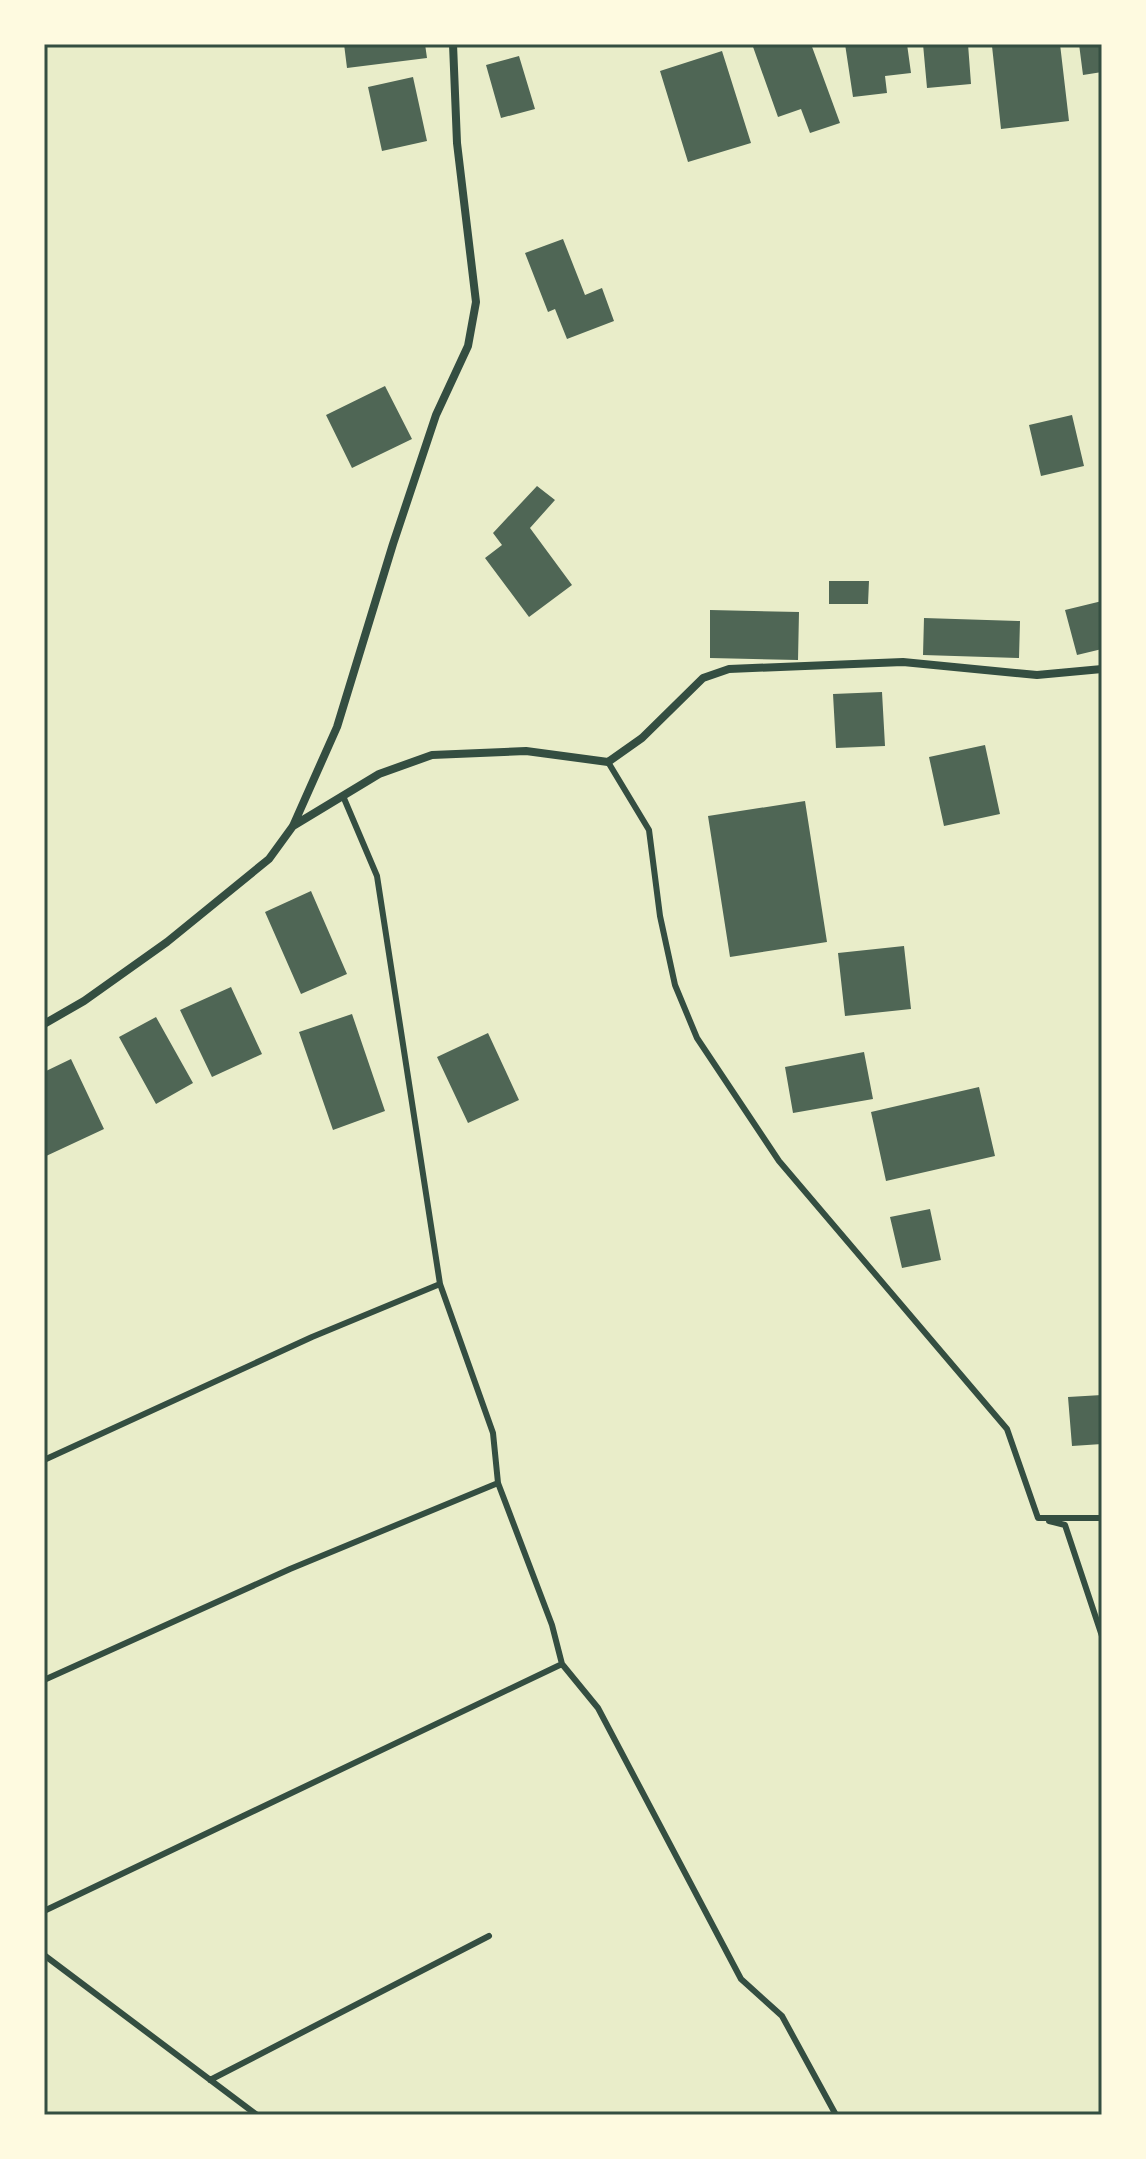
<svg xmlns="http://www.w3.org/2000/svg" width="1146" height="2159" viewBox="0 0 1146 2159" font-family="Inter,sans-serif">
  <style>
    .building { fill: #4f6655 }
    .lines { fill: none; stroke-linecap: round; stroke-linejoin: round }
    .service { stroke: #344e41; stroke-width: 6 }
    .minor { stroke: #344e41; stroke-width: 8 }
    .neatline { fill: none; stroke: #344e41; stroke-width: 3 }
  </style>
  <rect width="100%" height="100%" fill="#e9edc9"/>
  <!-- building -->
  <path class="building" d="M344 44H425L427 58 347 68Z
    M752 44H811L840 123 810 133 801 109 778 117Z
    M845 44H907L911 73 885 76 887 93 853 97Z
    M923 44H968L971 84 927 88Z
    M1012 44H1060L1069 121 1001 129 992 46Z
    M1079 44H1102V72L1083 75Z
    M722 51 751 143 688 162 660 71Z
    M519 56 535 109 501 118 486 65Z
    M413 77 427 141 382 151 368 87Z
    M563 239 585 295 602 288 614 321 567 339 555 309 548 312 525 253Z
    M385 386 412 439 352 468 326 415Z
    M1072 415 1084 466 1041 476 1029 425Z
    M537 486 555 500 530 528 572 585 529 617 485 558 502 545 493 533Z
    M829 581H869L868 604H829Z
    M1102 601V649L1077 655 1065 610Z
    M710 610 799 612 798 660 710 658Z
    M924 618 1020 621 1019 658 923 655Z
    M882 692 885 746 836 748 833 694Z
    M985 745 1000 814 944 826 929 757Z
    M805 801 827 942 730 957 708 816Z
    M311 891 347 974 301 994 265 912Z
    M904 946 911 1009 845 1016 838 953Z
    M231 987 262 1054 212 1077 180 1010Z
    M352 1014 385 1111 333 1130 299 1032Z
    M156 1017 193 1083 156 1104 119 1037Z
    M488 1033 519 1100 468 1123 437 1057Z
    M864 1052 873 1099 793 1113 785 1067Z
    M71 1059 104 1129 44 1157V1072Z
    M979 1087 995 1156 886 1181 871 1112Z
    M930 1209 941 1260 902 1268 890 1217Z
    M1102 1395V1444L1072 1446 1068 1397Z"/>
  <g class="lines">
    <!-- service -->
    <path class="service" d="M608 762 649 830 660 916 675 985 697 1038 779 1161 1007 1429 1038 1518H1102
      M343 796 377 876 440 1284 493 1433 498 1483 552 1625 562 1664 598 1708 741 1979 782 2016 836 2115
      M44 1460 312 1337 440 1284
      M1049 1521 1065 1525 1102 1636
      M44 1680 290 1569 498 1483
      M44 1911 562 1664
      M44 1955 257 2115
      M210 2080 489 1936"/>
    <!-- minor -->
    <path class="minor" d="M293 826 379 774 432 755 526 751 608 762 642 738 703 678 729 669 903 662 1037 675 1102 669
      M44 1024 84 1001 167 942 269 859 293 826 337 727 393 544 436 415 468 346 476 302 457 143 453 44"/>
  </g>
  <!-- border -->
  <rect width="1146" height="2159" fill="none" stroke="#fefae0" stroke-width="92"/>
  <rect x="46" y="46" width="1054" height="2067" class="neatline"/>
</svg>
